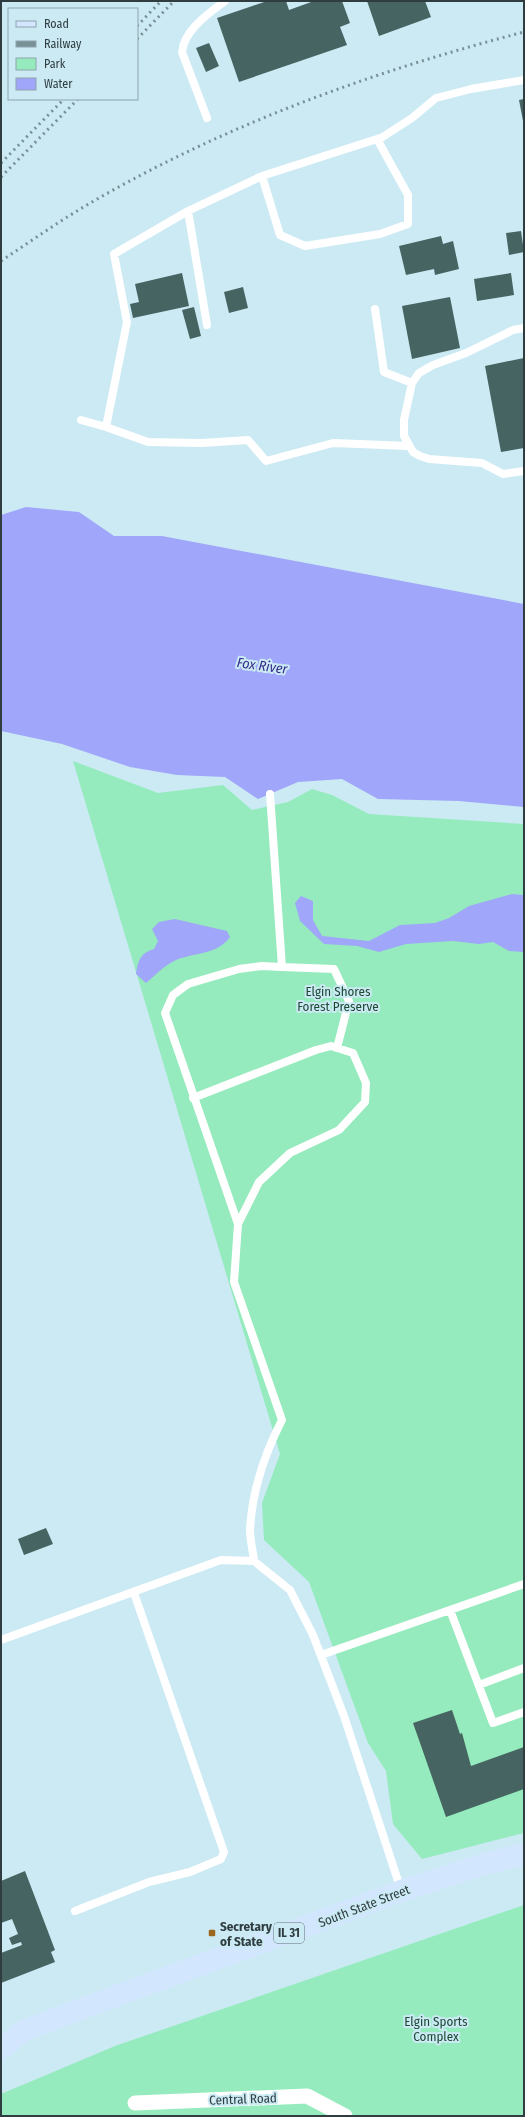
<svg xmlns="http://www.w3.org/2000/svg" width="525" height="2117" viewBox="0 0 525 2117" font-family="'Fira Sans Condensed',sans-serif">
  <style>
    .green { fill: #95ebbd }
    .water { fill: #a0a6f9 }
    .building { fill: #466461 }
    .lines { fill: none; stroke-linecap: round; stroke-linejoin: round }
    .service { stroke: #fff; stroke-width: 8 }
    .minor { stroke: #fff; stroke-width: 15 }
    .primary { stroke: #d2e7fd; stroke-width: 22 }
    .rail { stroke: #7a9097; stroke-width: 3; stroke-dasharray: 2 4; stroke-linecap: butt }
    .poi-dot { fill: #9b661d; stroke: #cbeaf4; stroke-width: 1.5 }
    .labels { text-anchor: middle; dominant-baseline: central; stroke-width: 4; stroke-linejoin: round; paint-order: stroke }
    .shield { fill: #cbeaf4; stroke: #5e7076; stroke-width: 1 }
    .shield-label { font-size: 12px; font-weight: bold; fill: #2f3c40 }
    .park-label { font-size: 13px; fill: #1e4934; stroke: #cbeaf4 }
    .street-label { font-size: 13px; fill: #2f3c40; stroke: #cbeaf4 }
    .poi-label { font-size: 13px; font-weight: bold; fill: #2f3c40; stroke: #cbeaf4; text-anchor: start }
    .water-label { font-size: 14px; font-style: italic; fill: #362d8b; stroke: #cbeaf4 }
  </style>
  <rect width="100%" height="100%" fill="#cbeaf4"/>
  <!-- green -->
  <path class="green" d="M73 761 158 793 223 785 252 810 288 802 312 789 332 795 369 814 524 824V1833L422 1859 393 1824 386 1771 368 1743 309 1582 264 1540 262 1503 280 1454Z
    M524 1905V2116H1V2094L115 2046Z"/>
  <!-- water -->
  <path class="water" d="M26 507 79 512 114 536H162L524 604V807L459 801 378 799 342 779 298 782 258 799 225 777 177 775 130 767 62 744 1 731V515Z
    M512 894 524 895V952L509 951 493 942 479 944 453 941 406 944 379 952 357 946 324 944 300 921 295 903 301 896 313 901V920L322 936 369 941 400 925 435 923 449 918 469 906Z
    M175 919 227 931 230 937C217 955 196 952 176 960 162 967 158 973 146 983L136 974C138 961 140 953 154 949L158 941 152 929 159 922Z"/>
  <!-- building -->
  <path class="building" d="M267 1H286L289 10 314 1H342L350 23 340 27 347 45 239 82 217 18Z
    M367 1H425L431 17 379 36Z
    M209 43 219 66 206 72 196 48Z
    M524 99V121H523L519 100Z
    M521 231 524 252 509 255 506 233Z
    M441 236 443 244 453 241 459 269 435 275 434 269 406 275 399 246Z
    M182 273 189 306 133 318 130 304 139 302 135 284Z
    M511 273 514 295 477 301 474 279Z
    M243 287 248 308 229 313 224 292Z
    M450 297 460 348 412 359 402 306Z
    M194 307 201 336 190 339 182 310Z
    M524 358V448L501 452 485 366Z
    M46 1528 53 1544 24 1555 18 1539Z
    M452 1710 460 1734 462 1733 471 1766 524 1747V1789L446 1817 413 1723Z
    M25 1871 55 1950 51 1952 55 1962 1 1983V1953L22 1945 21 1942 12 1945 9 1938 18 1934 12 1919 1 1923V1881Z"/>
  <g class="lines">
    <!-- service -->
    <path class="service" d="M207 118 182 52C184 30 208 14 225 1
      M377 139 408 195V224L380 234 305 246 280 235 262 176 377 139 381 138 412 118 436 98 471 89 524 80
      M188 211 114 254 127 322 106 427 148 442 202 443 248 440 266 461 333 443 409 446
      M375 309 384 372 412 383
      M207 325 188 211 262 176
      M524 328 513 330 466 353 433 365 419 373 412 383 404 420V436L413 452 420 456 429 459 482 463 503 474 524 471
      M81 420 106 427
      M282 967 334 969 349 1001 337 1048
      M193 1098 316 1050 331 1046 353 1053 366 1083 365 1102 339 1130 290 1153 259 1182 238 1224 234 1282 282 1420C264 1455 252 1490 250 1530 250 1540 253 1551 254 1561
      M238 1224 165 1013 173 995 188 984 239 969 262 966 282 967 270 794
      M450 1610 493 1723 524 1712
      M1 1640 221 1560 254 1561 290 1590 313 1635 344 1716 401 1890
      M321 1655 524 1584
      M479 1685 524 1668
      M75 1911 149 1882 190 1872 221 1859 224 1852 134 1593"/>
    <!-- minor -->
    <path class="minor" d="M135 2103 307 2096 345 2116"/>
    <!-- primary -->
    <path class="primary" d="M1 2049 25 2030 97 2003 401 1891 481 1865 524 1854"/>
    <!-- rail -->
    <path class="rail" d="M137 26 161 1
      M137 39 174 1
      M1 163 64 99
      M1 177 78 99
      M1 261C31 241 61 220 92 202 227 124 374 71 524 32"/>
  </g>
  <!-- markers -->
  <rect class="poi-dot" x="208" y="1929" width="8" height="8" rx="2"/>
  <g class="labels">
    <!-- shield labels -->
    <rect class="shield" x="274" y="1923" width="30" height="20" rx="3"/>
    <g class="shield-label">
      <text x="289" y="1933">IL 31</text>
    </g>
    <!-- park labels -->
    <g class="park-label">
      <text x="338" y="991">Elgin Shores<tspan x="338" dy="15">Forest Preserve</tspan></text>
      <text x="436" y="2021">Elgin Sports<tspan x="436" dy="15">Complex</tspan></text>
    </g>
    <!-- street labels -->
    <g class="street-label">
      <text transform="translate(364 1906) rotate(-21)">South State Street</text>
      <text transform="translate(243 2099) rotate(-2)">Central Road</text>
    </g>
    <!-- poi labels -->
    <g class="poi-label">
      <text x="220" y="1926">Secretary<tspan x="220" dy="15">of State</tspan></text>
    </g>
    <!-- water labels -->
    <g class="water-label">
      <text transform="translate(262 666) rotate(8)">Fox River</text>
    </g>
  </g>
  <!-- border -->
  <rect width="525" height="2117" fill="none" stroke="#2f3c40" stroke-width="4"/>
  <!-- legend -->
  <rect x="8" y="8" width="130" height="92" fill="#cbeaf4" stroke="#8da4ac"/>
  <rect x="16" y="21" width="20" height="6" fill="#d2e7fd" stroke="#8da4ac"/>
  <text x="44" y="28" font-size="12" fill="#2f3c40">Road</text>
  <rect x="16" y="41" width="20" height="6" fill="#7a9097" stroke="#8da4ac"/>
  <text x="44" y="48" font-size="12" fill="#2f3c40">Railway</text>
  <rect x="16" y="58" width="20" height="12" fill="#95ebbd" stroke="#8da4ac"/>
  <text x="44" y="68" font-size="12" fill="#2f3c40">Park</text>
  <rect x="16" y="78" width="20" height="12" fill="#a0a6f9" stroke="#8da4ac"/>
  <text x="44" y="88" font-size="12" fill="#2f3c40">Water</text>
</svg>
